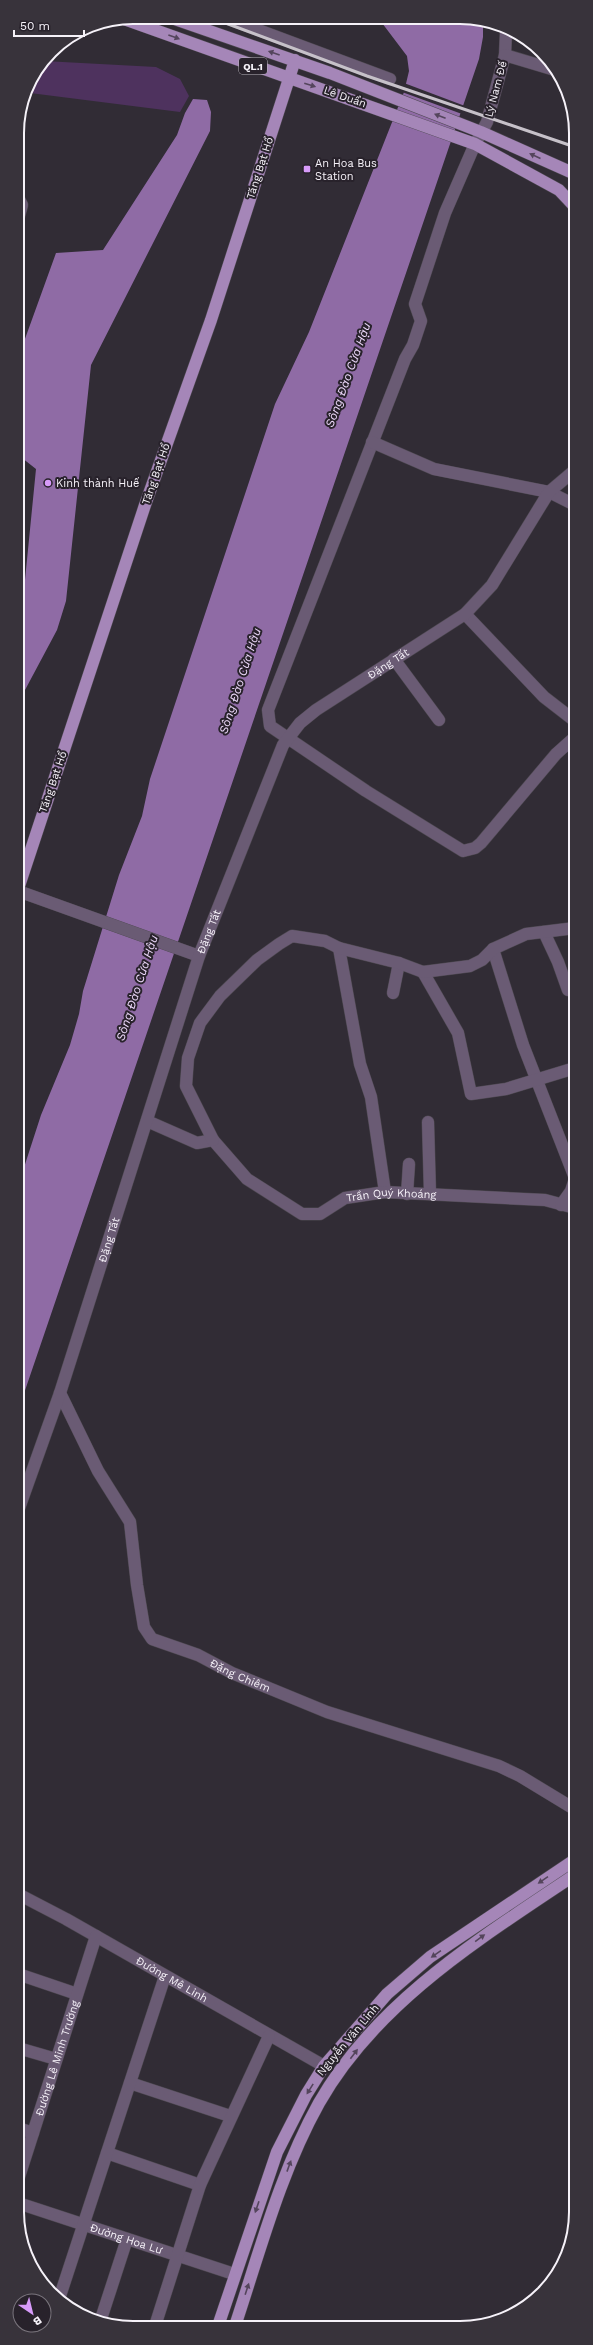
<svg xmlns="http://www.w3.org/2000/svg" width="593" height="2345" viewBox="0 0 593 2345" font-family="'Work Sans',sans-serif">
  <style>
    .green { fill: #4e325e }
    .water { fill: #8f6ba5 }
    .pier { fill: #312c35 }
    .lines { fill: none; stroke-linecap: round; stroke-linejoin: round }
    .minor-casing { stroke: #4d4850; stroke-width: 13 }
    .major-casing { stroke: #4d4850; stroke-width: 13 }
    .minor { stroke: #6a5b74; stroke-width: 12 }
    .major { stroke: #a586b8; stroke-width: 12 }
    .rail { stroke: #c6c1c9; stroke-width: 3 }
    .oneway { fill: #54455c }
    .poi-dot { fill: #d79bf9; stroke: #28222b; stroke-width: 1.5 }
    .labels { text-anchor: middle; dominant-baseline: central; stroke-width: 4; stroke-linejoin: round; paint-order: stroke }
    .shield { fill: #28222b; stroke: #b8b4bb; stroke-width: 1 }
    .shield-label { font-size: 10px; font-weight: bold; fill: #f6f2f9 }
    .street-label { font-size: 11px; fill: #f6f2f9; stroke: #28222b }
    .poi-label { font-size: 11px; fill: #f6f2f9; stroke: #28222b; text-anchor: start }
    .water-label { font-size: 12px; font-style: italic; fill: #eedafc; stroke: #28222b }
    .rim { fill: none; stroke: #f6f2f9; stroke-width: 2 }
  </style>
  <rect width="100%" height="100%" fill="#312c35"/>
  <!-- green -->
  <path class="green" d="M44 61 156 67 180 79 189 96 180 112 30 93 24 102 29 82Z"/>
  <!-- water -->
  <path class="water" d="M379 19H483V37L479 59 18 1411V1186L41 1115 70 1045 79 1014 83 991 119 875 142 816 150 779 275 404 309 332 404 92 409 71 407 56Z
    M193 99 207 100 211 112 210 131 91 365 66 601 57 630 17 705V617L22 610 36 469 17 454V361L56 253 103 250 177 135 185 113Z"/>
  <!-- pier -->
  <path class="pier" d="M404 83 465 106 462 114 402 92Z"/>
  <g class="lines">
    <!-- minor casing -->
    <g class="minor-casing">
      <g id="minor">
        <path d="M226 18 390 79"/>
        <path d="M506 32 505 55 487 122 475 144 445 213 415 304 421 321 413 345 405 359 268 710 270 726 366 791 463 851 475 848 481 843 556 754 575 737"/>
        <path d="M505 55 555 70"/>
        <path d="M17 196 22 205 17 223"/>
        <path d="M372 442 434 469 549 492 575 505"/>
        <path d="M465 614 544 697 575 721"/>
        <path d="M394 659 439 720"/>
        <path d="M18 891 199 956"/>
        <path d="M544 932 558 962 568 990 575 988"/>
        <path d="M339 948 360 1064 371 1097 385 1192"/>
        <path d="M493 949 523 1045 575 1178"/>
        <path d="M423 972 458 1033 471 1094 506 1089 575 1068"/>
        <path d="M393 993 399 963"/>
        <path id="s1" d="M147 1121 197 1143 213 1140 247 1179 302 1214H320L345 1198 385 1192 545 1200 575 1208"/>
        <path d="M428 1122 430 1194"/>
        <path d="M213 1140 186 1086 188 1058 200 1023 220 996 257 960 279 944 292 936 325 941 339 948 399 963 423 972 470 966 482 960 493 949 526 934 575 928"/>
        <path d="M407 1194 409 1164"/>
        <path d="M561 1205 571 1191 575 1179"/>
        <path id="s2" d="M60 1393 98 1471 130 1522 137 1585 144 1627 152 1639 198 1655 232 1673 327 1712 499 1766 520 1776 576 1810"/>
        <path id="s3" d="M18 1511 60 1393 199 956 283 745 300 723 316 710 465 614 492 585 549 492 575 470"/>
        <path id="s4" d="M18 1894 66 1919 324 2066"/>
        <path d="M18 1974 77 1994"/>
        <path d="M18 2048 56 2059"/>
        <path d="M130 2083 230 2116"/>
        <path d="M18 2128 33 2133"/>
        <path d="M107 2153 200 2185"/>
        <path id="s5" d="M18 2180 96 1936"/>
        <path id="s6" d="M18 2203 234 2274"/>
        <path d="M59 2299 165 1976"/>
        <path d="M100 2322 127 2239"/>
        <path d="M155 2326 200 2185 269 2036"/>
      </g>
    </g>
    <!-- major casing -->
    <g class="major-casing">
      <path id="major" d="M169 17 330 73 481 132 575 174
        M124 19 475 144 559 190 575 207
        M18 889 145 505 211 320 295 60
        M218 2326 277 2152 306 2095 324 2066 387 1994 430 1957 576 1859
        M235 2326C260 2251 280 2173 319 2103 377 2001 481 1938 576 1874"/>
    </g>
    <!-- minor -->
    <use href="#minor" class="minor"/>
    <!-- major -->
    <use href="#major" class="major"/>
    <!-- rail -->
    <path class="rail" d="M212 18 367 76 575 147"/>
  </g>
  <!-- one-way arrows -->
  <defs><path id="oneway-solid" d="M-6-.8H1V-3.2L6.5 0L1 3.2V.8H-6Z"/></defs>
  <g class="oneway">
    <use href="#oneway-solid" transform="translate(174 37) rotate(20)"/>
    <use href="#oneway-solid" transform="translate(274 53) rotate(-161)"/>
    <use href="#oneway-solid" transform="translate(310 85) rotate(17)"/>
    <use href="#oneway-solid" transform="translate(440 116) rotate(-159)"/>
    <use href="#oneway-solid" transform="translate(535 156) rotate(-156)"/>
    <use href="#oneway-solid" transform="translate(543 1880) rotate(146)"/>
    <use href="#oneway-solid" transform="translate(480 1938) rotate(-36)"/>
    <use href="#oneway-solid" transform="translate(436 1954) rotate(145)"/>
    <use href="#oneway-solid" transform="translate(354 2054) rotate(-53)"/>
    <use href="#oneway-solid" transform="translate(310 2089) rotate(122)"/>
    <use href="#oneway-solid" transform="translate(289 2166) rotate(-70)"/>
    <use href="#oneway-solid" transform="translate(257 2207) rotate(109)"/>
    <use href="#oneway-solid" transform="translate(247 2289) rotate(-72)"/>
  </g>
  <!-- markers -->
  <g class="poi-dot">
    <rect x="303" y="165" width="8" height="8" rx="2"/>
    <circle cx="48" cy="483" r="4"/>
  </g>
  <g class="labels">
    <!-- shield labels -->
    <rect class="shield" x="239" y="58" width="28" height="16" rx="3"/>
    <g class="shield-label">
      <text x="253" y="66">QL.1</text>
    </g>
    <!-- street labels -->
    <g class="street-label">
      <text transform="translate(496 89) rotate(-75)">Lý Nam Đế</text>
      <text transform="translate(345 97) rotate(19)">Lê Duẩn</text>
      <text transform="translate(260 168) rotate(-72)">Tăng Bạt Hổ</text>
      <text transform="translate(156 474) rotate(-71)">Tăng Bạt Hổ</text>
      <text stroke="none"><textPath href="#s3" startOffset="945">Đặng Tất</textPath></text>
      <text transform="translate(53 782) rotate(-71)">Tăng Bạt Hổ</text>
      <text stroke="none"><textPath href="#s3" startOffset="610">Đặng Tất</textPath></text>
      <text stroke="none"><textPath href="#s1" startOffset="282">Trần Quý Khoáng</textPath></text>
      <text stroke="none"><textPath href="#s3" startOffset="286">Đặng Tất</textPath></text>
      <text stroke="none"><textPath href="#s2" startOffset="363">Đặng Chiêm</textPath></text>
      <text stroke="none"><textPath href="#s4" startOffset="176">Đường Mê Linh</textPath></text>
      <text transform="translate(348 2040) rotate(-50)">Nguyễn Văn Linh</text>
      <text stroke="none"><textPath href="#s5" startOffset="128">Đường Lê Minh Trường</textPath></text>
      <text stroke="none"><textPath href="#s6" startOffset="114">Đường Hoa Lư</textPath></text>
    </g>
    <!-- poi labels -->
    <g class="poi-label">
      <text x="315" y="163">An Hoa Bus<tspan x="315" dy="13">Station</tspan></text>
      <text x="56" y="483">Kinh thành Huế</text>
    </g>
    <!-- water labels -->
    <g class="water-label">
      <text transform="translate(348 375) rotate(-70)">Sông Đào Cửa Hậu</text>
      <text transform="translate(240 681) rotate(-72)">Sông Đào Cửa Hậu</text>
      <text transform="translate(137 988) rotate(-72)">Sông Đào Cửa Hậu</text>
    </g>
  </g>
  <!-- crop -->
  <path d="M0 0H593V2345H0ZM133 24H460A109 109 0 0 1 569 133V2212A109 109 0 0 1 460 2321H133A109 109 0 0 1 24 2212V133A109 109 0 0 1 133 24Z" fill="#38333b" fill-rule="evenodd"/>
  <path class="rim" d="M133 24H460A109 109 0 0 1 569 133V2212A109 109 0 0 1 460 2321H133A109 109 0 0 1 24 2212V133A109 109 0 0 1 133 24Z"/>
  <!-- north arrow -->
  <g transform="translate(32 2313) rotate(145)"><circle r="19" fill="#28222b" stroke="#7a757d"/>
  <path d="M0-3L7 15L0 10L-7 15Z" fill="#d79bf9"/>
  <text y="-6" font-size="11" font-weight="bold" text-anchor="middle" fill="#f6f2f9">B</text>
  </g>
  <!-- scale -->
  <path d="M14 30v6h70v-6" fill="none" stroke="#f6f2f9" stroke-width="2"/>
  <text x="20" y="30" font-size="12" fill="#f6f2f9" stroke="#28222b" stroke-width="3" paint-order="stroke">50 m</text>
</svg>
